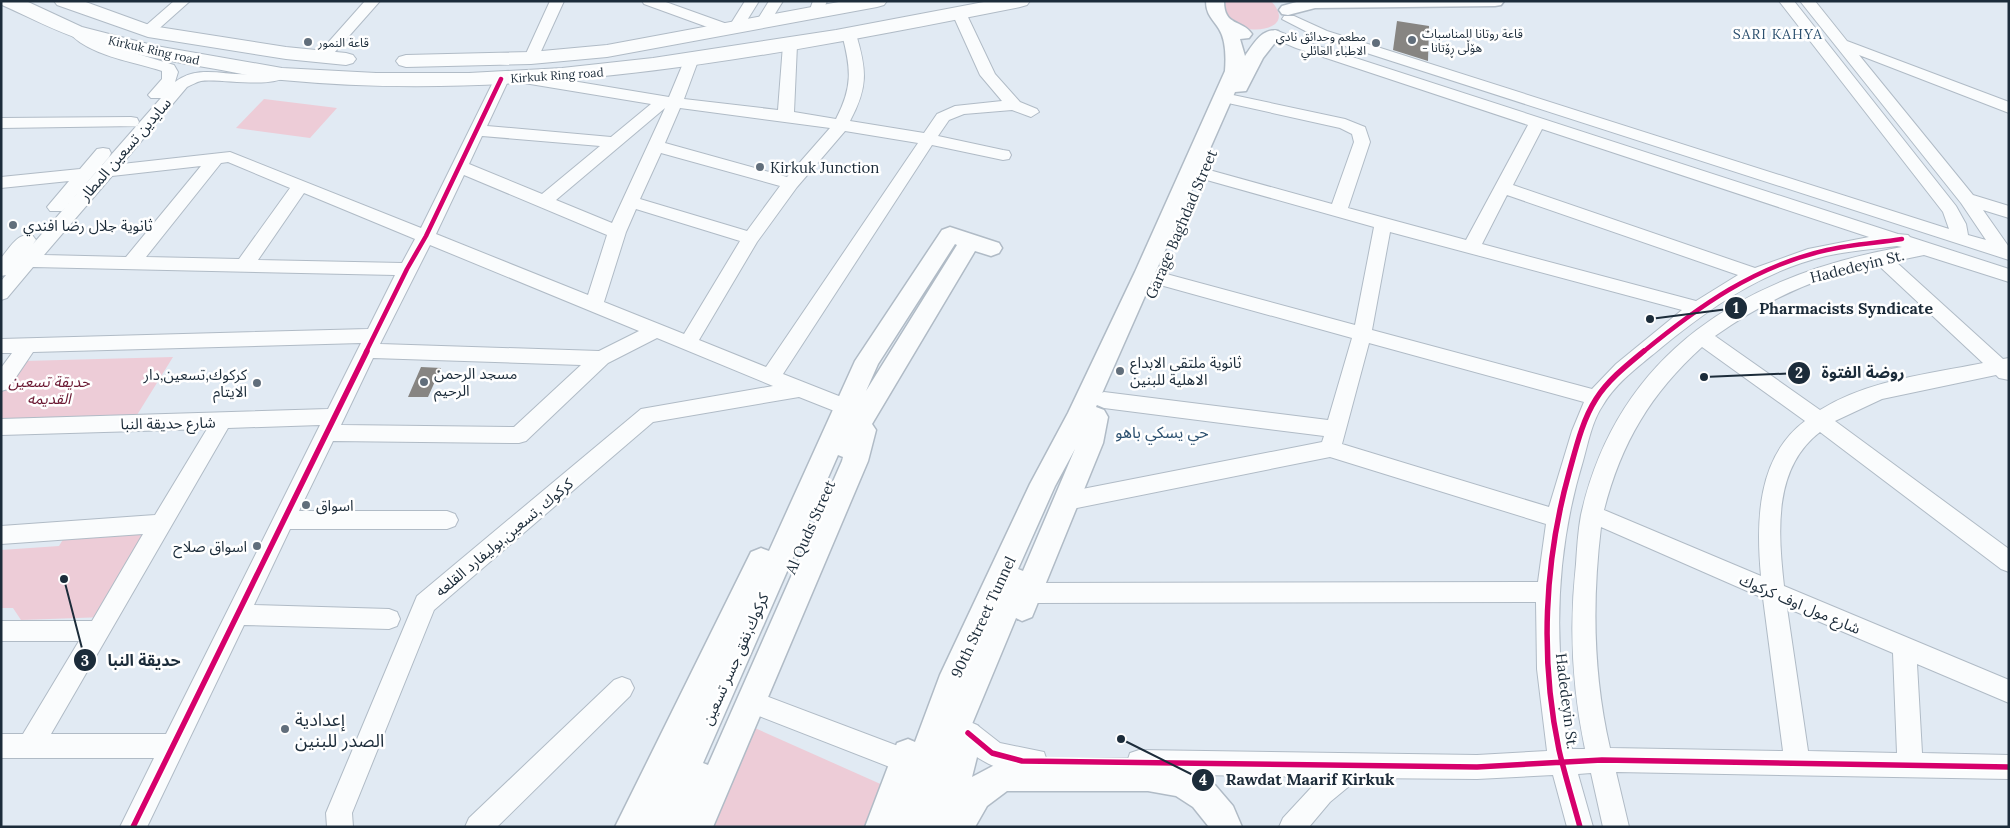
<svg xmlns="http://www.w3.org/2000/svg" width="2010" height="828" viewBox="0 0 2010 828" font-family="Lora,'Noto Sans Arabic',serif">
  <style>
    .green { fill: #edccd7 }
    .building { fill: #878582 }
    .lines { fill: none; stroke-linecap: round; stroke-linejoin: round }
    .minor-casing { stroke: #b0bbc6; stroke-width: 2 }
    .major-casing { stroke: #b0bbc6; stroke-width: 3 }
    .highway-casing { stroke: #b0bbc6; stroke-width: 2 }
    .minor { fill: #fafcfd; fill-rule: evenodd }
    .major { fill: #fafcfd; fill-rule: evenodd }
    .highway { fill: #fafcfd; fill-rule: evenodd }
    .cycleway-far1-casing { stroke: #fff; stroke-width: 7 }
    .cycleway-casing { stroke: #fff; stroke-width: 9 }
    .cycleway-far1 { stroke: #d6006c; stroke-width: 4.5 }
    .cycleway { stroke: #d6006c; stroke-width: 5.5 }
    .poi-dot { fill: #616e7b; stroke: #fff; stroke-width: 2 }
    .labels { text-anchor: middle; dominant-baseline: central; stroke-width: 5; stroke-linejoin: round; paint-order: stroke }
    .far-poi-label { font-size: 12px; fill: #1c2c3a; stroke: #fff; text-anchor: start }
    .far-street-label { font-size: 12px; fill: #1c2c3a; stroke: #fff }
    .far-neighbourhood-label { font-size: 14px; letter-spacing: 1px; fill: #2c506f; stroke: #fff }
    .street-label { font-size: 15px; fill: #1c2c3a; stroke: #fff }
    .poi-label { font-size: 15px; fill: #1c2c3a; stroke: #fff; text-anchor: start }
    .park-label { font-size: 15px; font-style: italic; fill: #6b1832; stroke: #fff }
    .neighbourhood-label { font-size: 16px; fill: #2c506f; stroke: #fff }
    .near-poi-label { font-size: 18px; fill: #1c2c3a; stroke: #fff; text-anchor: start }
    .leader { fill: none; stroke: #1c2c3a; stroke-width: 2 }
    .callout-dot { fill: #1c2c3a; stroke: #fff; stroke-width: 2 }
    .mark-label { font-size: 15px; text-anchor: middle; font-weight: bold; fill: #fff }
    .callout-label { font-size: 16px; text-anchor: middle; font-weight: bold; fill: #1c2c3a; stroke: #fff; stroke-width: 5; stroke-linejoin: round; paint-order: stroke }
  </style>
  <rect width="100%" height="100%" fill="#e1eaf3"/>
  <!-- green -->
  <path class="green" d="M1225 1H1271C1306 38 1213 40 1225 1Z
    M264 99 337 108 310 138 236 128Z
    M173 357 137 415 1 420V392L24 361Z
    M155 530 105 617 21 620 13 608H1V550L59 546 67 533Z
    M748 725 885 786 869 827H698Z"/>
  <!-- building -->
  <path class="building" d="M1397 21 1429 26 1428 61 1393 50Z
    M421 367 441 368 428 397H408Z"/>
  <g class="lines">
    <!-- minor casing -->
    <g class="minor-casing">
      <path id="minor" d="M174 1H190L153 34H143L141 31 143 28Z
        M365 1H380L327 61H317L315 58 317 55Z
        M550 1H564L538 58 531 62 526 61 524 58Z
        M642 1H663L730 25 745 1H759L741 30 726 33 721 32 644 4Z
        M769 1H783L768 25H758L756 22Z
        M813 1H827L821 15H811L809 12Z
        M1779 1H1794L1956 206 1966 224 1968 235 1986 240 1961 203 1800 1H1815L1847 41 2009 102V113L1859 55 1973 195 2009 206V218L1983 210 2009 247V260L1317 37 1282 19 1284 16H1294L1327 31 1949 229 1943 212Z
        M959 9 966 13 995 74 1020 102 1037 109 1039 112 1031 117 1012 110 964 114 949 120 938 136 1003 150 1009 151 1011 155 1009 159 1003 160 932 145 783 374 854 402 857 408 854 414 847 416 799 397 653 422 434 610 352 813 353 827H327L326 813 417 596 641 409 773 386 657 338 608 363 526 441 519 443 333 441 299 511H447L455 514 458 520 455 526 447 529H290L254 605 389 609 397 612 400 619 397 626 389 629 244 625 147 827H120L154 758H1V734H23L79 641H1V621H92L143 534 1 544V526L155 515 207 429 1 435V419L328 409 361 343 33 352 8 389 1 391V368L12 353H1V339L368 329 395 275 33 267 7 298 1 300V281L6 275 1 276V258C10 248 18 231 33 236L36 240 33 244 161 98H151L148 95 162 79V71C135 62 85 55 68 31L70 28H80L95 41 174 65 178 72 175 82C198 64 225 76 250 74 261 74 271 71 281 69L289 74C277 90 219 78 201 81 196 82 192 85 187 87L122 164 230 152 421 228 496 76H506L509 79 487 126 611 137 651 104 524 83 516 78 524 73 669 97 684 61 691 57 698 61 684 99 778 110 783 45 790 41 797 45 794 112 836 119C853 86 851 69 842 34L849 30 856 34C867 71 868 87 850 121L924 133 937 114 955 106 1002 101 980 75 952 13ZM665 108 612 223 556 200ZM680 108 830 128 787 177 665 143ZM845 131 918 143 766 367 699 340 757 242 797 187ZM482 136 600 146 542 194 469 164ZM661 153 780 186 747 231 640 199ZM228 162 290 188 239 259 146 257 221 163ZM201 166 126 257 44 255 112 176ZM464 175 607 235 588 295 436 234ZM304 193 415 239 402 263 258 260ZM636 209 740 241 684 334 604 302 626 232ZM430 245 639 331 599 351 380 344ZM373 358 581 365 514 427 341 425ZM320 425 166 734H51L228 428Z
        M1275 30 1306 42 1898 234 1908 235 1910 237 2009 269V282L1924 255 1895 261 2003 359 2009 358V380L1999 378 1996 375 1882 399 1835 421 2009 549V572L2001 569 1820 432C1773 468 1778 532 1784 586L2009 680V703L1917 664 1922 753 2009 755V779L1616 772 1629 827H1603L1591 773 1578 774 1593 827H1567L1553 775 1477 779 1359 778 1330 802 1309 827H1279L1283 818 1321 777 1139 774 1130 771 1127 762 1130 753 1139 750 1477 755 1547 751 1537 669 1536 602 1028 603 1020 600 1017 593 1020 586 1028 583 1538 582 1546 524 1330 457 1067 510 1059 507 1056 501 1059 495 1067 492 1322 442 1324 436 1104 408 1097 405 1094 400 1097 395 1104 392 1328 420 1352 338 1153 283 1150 278 1153 273 1159 272 1355 325 1374 227 1196 177 1194 173 1196 169 1202 168 1332 204 1354 142 1352 134 1340 128 1228 103 1225 100 1228 97 1233 95 1345 119 1365 127 1370 142 1348 208 1466 240 1528 125 1296 48 1270 37 1268 34ZM1542 129 1869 237 1808 249 1755 268 1513 185ZM1507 195 1738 275 1696 301 1482 244ZM1390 232 1682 310 1616 364 1592 389 1372 330ZM1897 246 1902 247C1746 275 1618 351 1581 515 1578 531 1577 548 1576 564 1569 627 1572 687 1585 749H1572C1553 653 1554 556 1583 461 1588 443 1592 421 1603 405 1617 381 1642 364 1662 347 1712 306 1763 271 1826 256 1849 251 1873 249 1897 246ZM1877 264 1983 363C1929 374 1868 380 1820 410L1715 336C1764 301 1817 276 1877 264ZM1369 343 1584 402 1572 431 1549 507 1342 444ZM1702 347 1805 421C1757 457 1756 521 1761 576L1604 510C1621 443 1651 393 1702 347ZM1601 527 1763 598 1783 751 1610 748C1593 674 1592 602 1601 527ZM1787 608 1893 653 1897 753 1808 751Z
        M131 117 137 118 139 122 137 126 1 128V118Z
        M103 148 109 149 111 153 109 157 62 211H50L47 207 69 181 1 188V177L80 169 97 149Z
        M622 677 630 680 634 688 630 696 497 827H465L469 818 614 680Z
        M750 690 914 752 917 761 914 770 905 773 741 709 738 701 741 693Z
        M968 721 977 725 1000 743 1044 752 1047 761 1044 770C1015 781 968 761 956 733L959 725Z"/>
    </g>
    <!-- major casing -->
    <g class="major-casing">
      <path id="major" d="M1206 1H1224C1224 27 1242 19 1252 34L1249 38 1240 39 1245 56C1253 44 1263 27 1278 31L1281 35 1263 58 1246 91 1235 92 1096 407 1104 410 1108 417 1103 443 1032 617 1022 621 1016 618 972 724 978 726 982 737 972 777 1006 759H1148L1182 766 1215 785 1233 806 1242 827H1209L1193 807 1176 796 1148 791H1007L987 806 975 827H865L897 743 908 739 915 742 940 675 1030 484 1068 413 1135 272 1225 71C1226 58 1226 40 1219 29 1213 19 1206 15 1206 1ZM1075 449 1023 571 1018 569 1055 486Z
        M1300 1H1504L1501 5 1495 6 1315 8 1288 15 1282 14 1279 10 1282 6Z
        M950 227 999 243 1002 248 999 253 991 256 975 251 872 424 876 430 868 461 713 827H615L751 552 761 548 769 551 855 361 942 230ZM955 244 957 245 866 391 878 364ZM838 455 843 457 842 461 708 765 703 763Z"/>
    </g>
    <!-- highway casing -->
    <g class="highway-casing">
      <path id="highway" d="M1 1H26L82 27 156 46 282 68 376 73H469L562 68 653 58 836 30 989 1H1030L1027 5 1020 7C778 55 530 104 282 80 258 78 234 72 210 68 168 61 125 53 83 40 55 31 29 17 2 5Z
        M54 1H83L152 26 286 47 346 53 353 55 356 59 353 63 346 65 286 59 148 37 57 5Z
        M844 1H887L884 5 877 7 607 57 531 64 406 67 399 65 396 61 399 57 406 55 531 52 607 45Z"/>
    </g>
    <!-- minor -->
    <use href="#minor" class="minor"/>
    <!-- major -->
    <use href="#major" class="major"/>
    <!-- highway -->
    <use href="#highway" class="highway"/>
    <!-- cycleway-far1 casing -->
    <g class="cycleway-far1-casing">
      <path id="cycleway-far1" d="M366 352 407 269 426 236 501 79
        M1643 352C1699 306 1755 266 1827 250 1852 244 1877 243 1902 239"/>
    </g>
    <!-- cycleway casing -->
    <g class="cycleway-casing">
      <path id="cycleway" d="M968 733 992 753 1022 761 1477 767 1602 760 2009 767
        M133 827 367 351
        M1580 827C1573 801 1565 776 1559 750 1540 659 1544 563 1569 473 1576 448 1582 421 1596 399 1608 380 1627 365 1644 351"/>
    </g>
    <!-- cycleway-far1 -->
    <use href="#cycleway-far1" class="cycleway-far1"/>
    <!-- cycleway -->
    <use href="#cycleway" class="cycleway"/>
  </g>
  <!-- markers -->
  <g class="poi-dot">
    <circle cx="1412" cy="40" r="5"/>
    <circle cx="308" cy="42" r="5"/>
    <circle cx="1376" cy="43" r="5"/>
    <circle cx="760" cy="167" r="5"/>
    <circle cx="13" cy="225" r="5"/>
    <circle cx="1120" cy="371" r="5"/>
    <circle cx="424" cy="382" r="5"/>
    <circle cx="257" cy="383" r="5"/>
    <circle cx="306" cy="505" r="5"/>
    <circle cx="257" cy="546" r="5"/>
    <circle cx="285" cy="729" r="5"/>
  </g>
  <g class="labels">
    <!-- far-poi labels -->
    <g class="far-poi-label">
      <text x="1422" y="33">قاعة روتانا للمناسبات<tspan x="1422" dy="14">- هۆڵی ڕۆتانا</tspan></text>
      <text x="1366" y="36" text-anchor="end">مطعم وحدائق نادي<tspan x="1366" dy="14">الاطباء العائلي</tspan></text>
      <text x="318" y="42">قاعة النمور</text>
    </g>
    <!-- far-street labels -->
    <g class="far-street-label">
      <text transform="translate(154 50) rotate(13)">Kirkuk Ring road</text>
      <text transform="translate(557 75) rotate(-4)">Kirkuk Ring road</text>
    </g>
    <!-- far-neighbourhood labels -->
    <g class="far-neighbourhood-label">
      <text x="1778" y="34">SARI KAHYA</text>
    </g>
    <!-- street labels -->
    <g class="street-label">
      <text transform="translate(125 149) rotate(-49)">سايدين تسعين المطار</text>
      <text transform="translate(1181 224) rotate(-67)">Garage Baghdad Street</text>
      <text transform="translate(1857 266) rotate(-14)">Hadedeyin St.</text>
      <text transform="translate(168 423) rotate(-1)">شارع حديقة النبا</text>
      <text transform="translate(810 527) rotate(-66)">Al Quds Street</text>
      <text transform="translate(504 537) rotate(-40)">كركوك ,تسعين,بوليفارد القلعه</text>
      <text transform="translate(1800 604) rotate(23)">شارع مول اوف كركوك</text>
      <text transform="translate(983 617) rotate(-65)">90th Street Tunnel</text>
      <text transform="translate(735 659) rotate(-66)">كركوك,نفق جسر تسعين</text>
      <text transform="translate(1567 701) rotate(83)">Hadedeyin St.</text>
    </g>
    <!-- poi labels -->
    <g class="poi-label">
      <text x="770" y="167">Kirkuk Junction</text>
      <text x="23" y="225">ثانوية جلال رضا افندي</text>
      <text x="1130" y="362">ثانوية ملتقى الابداع<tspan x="1130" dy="17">الاهلية للبنين</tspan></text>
      <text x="434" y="373">مسجد الرحمن<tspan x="434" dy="17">الرحيم</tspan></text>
      <text x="247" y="374" text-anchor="end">كركوك,تسعين,دار<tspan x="247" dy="17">الايتام</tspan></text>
      <text x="316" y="505">اسواق</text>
      <text x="247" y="546" text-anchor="end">اسواق صلاح</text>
    </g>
    <!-- park labels -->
    <g class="park-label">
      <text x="49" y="381">حديقة تسعين<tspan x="49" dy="17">القديمه</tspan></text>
    </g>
    <!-- neighbourhood labels -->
    <g class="neighbourhood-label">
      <text x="1162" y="432">حي يسكي باهو</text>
    </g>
    <!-- near-poi labels -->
    <g class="near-poi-label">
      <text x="295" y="719">إعدادية<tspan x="295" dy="21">الصدر للبنين</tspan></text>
    </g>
  </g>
  <!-- callouts -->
  <path class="leader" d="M1650 319L1736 308M1704 377L1799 373M64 579L85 660M1121 739L1203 780"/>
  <g class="callout-dot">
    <circle cx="1650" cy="319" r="5"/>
    <circle cx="1704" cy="377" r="5"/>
    <circle cx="64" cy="579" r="5"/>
    <circle cx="1121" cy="739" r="5"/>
    <circle cx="1736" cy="308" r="12"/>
    <circle cx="1799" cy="373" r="12"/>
    <circle cx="85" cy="660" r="12"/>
    <circle cx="1203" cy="780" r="12"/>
  </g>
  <g class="mark-label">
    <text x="1736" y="313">1</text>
    <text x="1799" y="378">2</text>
    <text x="85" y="666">3</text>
    <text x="1203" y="785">4</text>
  </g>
  <g class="callout-label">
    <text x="1846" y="314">Pharmacists Syndicate</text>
    <text x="1863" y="378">روضة الفتوة</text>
    <text x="144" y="666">حديقة النبا</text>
    <text x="1310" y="785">Rawdat Maarif Kirkuk</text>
  </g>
  <!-- border -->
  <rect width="2010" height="828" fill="none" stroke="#1c2c3a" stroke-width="5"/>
</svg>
